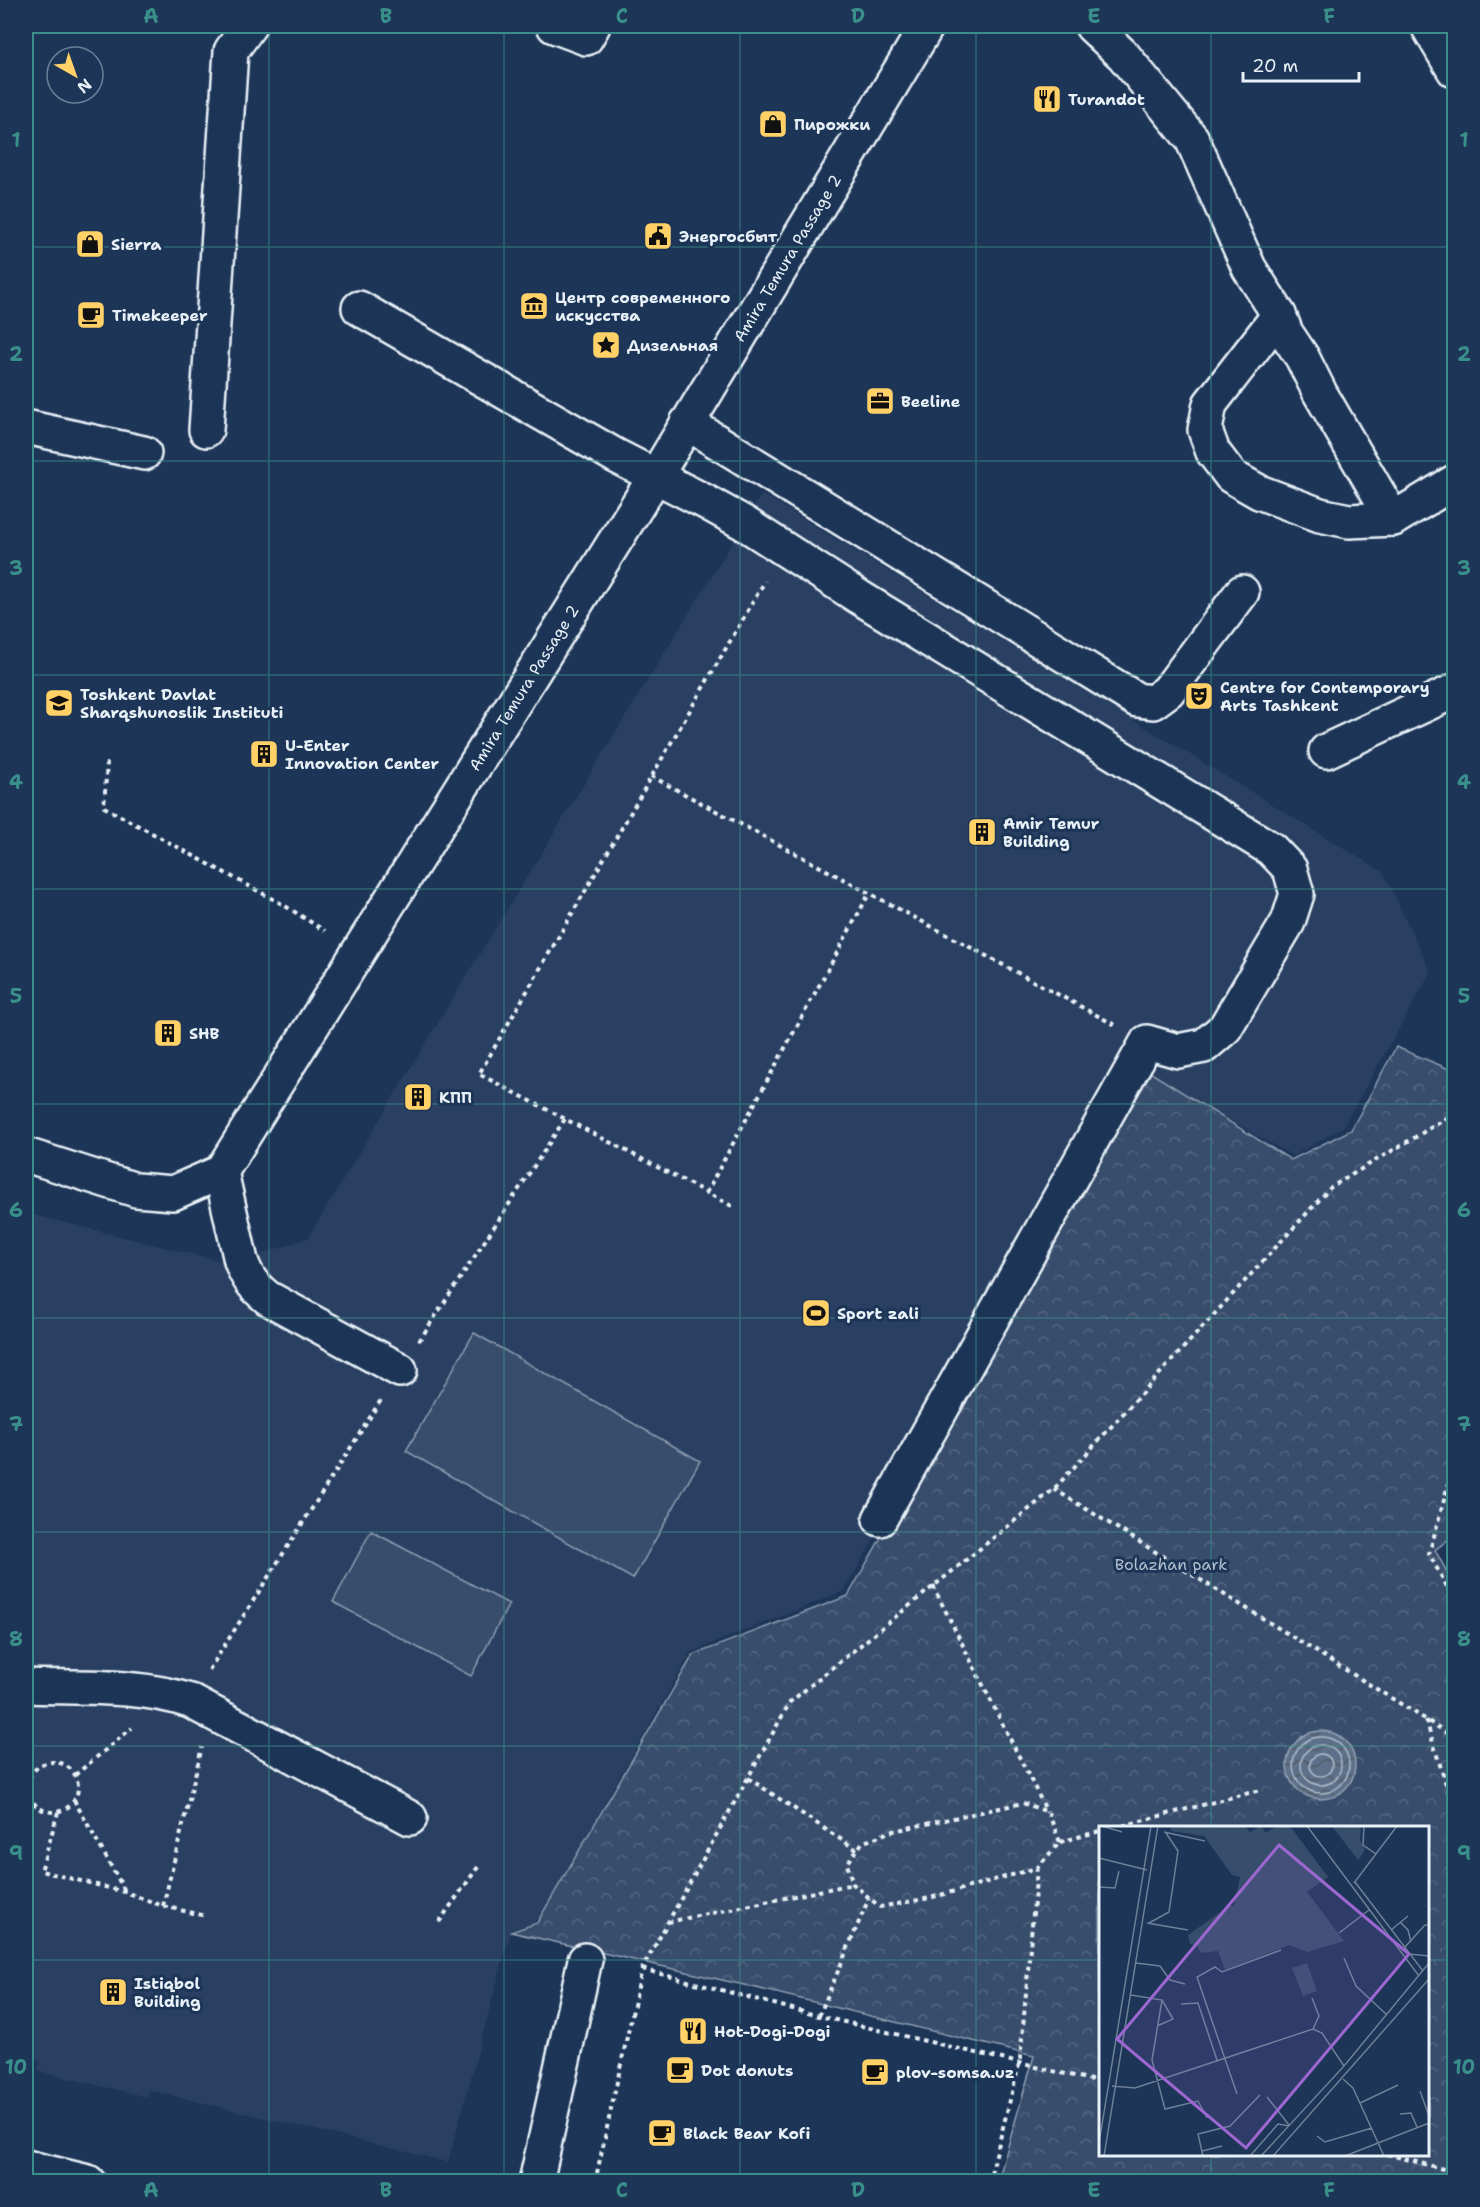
<svg xmlns="http://www.w3.org/2000/svg" width="1480" height="2207" viewBox="0 0 1480 2207" font-family="'Shantell Sans',sans-serif">
  <style>
    .built { fill: #2a4162 }
    .grass { fill: #374d6c; stroke: #909fb2; stroke-width: 1.5 }
    .forest { fill: url(#forest-crowns); stroke: #909fb2; stroke-width: 1.5; fill-rule: evenodd }
    .water { fill: url(#water-waves); stroke: #95a4b5; stroke-width: 1.5 }
    .lines { fill: none; stroke-linecap: round; stroke-linejoin: round }
    .shore { stroke: #b0bdcc; stroke-width: 1.5 }
    .minor-casing { stroke: #e8f1f8; stroke-width: 38 }
    .major-casing { stroke: #e8f1f8; stroke-width: 38 }
    .path { stroke: #e8f1f8; stroke-width: 4; stroke-dasharray: 4.5 4.5; stroke-linecap: butt }
    .minor { stroke: #1d3557; stroke-width: 33 }
    .major { stroke: #1d3557; stroke-width: 33 }
    .grid { fill: none; stroke: #3a8f8a; stroke-width: 1.5; stroke-opacity: 0.55 }
    .labels { text-anchor: middle; dominant-baseline: central; stroke-width: 6; stroke-linejoin: round; paint-order: stroke }
    .poi-label { font-size: 16px; font-weight: bold; fill: #e8f1f8; stroke: #1d3557; text-anchor: start }
    .street-label { font-size: 16px; fill: #e8f1f8; stroke: #1d3557 }
    .park-label { font-size: 16px; fill: #b3c0ce; stroke: #1d3557 }
    .inset-road { fill: none; stroke: #6e8097; stroke-width: 1.5 }
    .view { fill: #9c67d0; fill-opacity: 0.15; stroke: #9c67d0; stroke-width: 3 }
    .inset-edge { fill: none; stroke: #e8f1f8; stroke-width: 3 }
    .neatline { fill: none; stroke: #3a8f8a; stroke-width: 2 }
    .grid-label { font-size: 20px; text-anchor: middle; font-weight: bold; fill: #3a8f8a }
  </style>
  <defs>
    <pattern id="forest-crowns" width="20" height="18" patternUnits="userSpaceOnUse" patternTransform="scale(1.5)"><rect width="20" height="18" fill="#374d6c"/><path d="M2 6a3 3 0 1 1 6 0M12 15a3 3 0 1 1 6 0" fill="none" stroke="#546782"/></pattern>
    <pattern id="water-waves" width="16" height="10" patternUnits="userSpaceOnUse" patternTransform="scale(1.5)"><rect width="16" height="10" fill="#5d7089"/><path d="M0 5q4-4 8 0t8 0" fill="none" stroke="#505a66"/></pattern>
  </defs>
  <rect width="100%" height="100%" fill="#1d3557"/>
  <filter id="ink" filterUnits="userSpaceOnUse"><feTurbulence type="fractalNoise" baseFrequency=".0167" numOctaves="2"/><feDisplacementMap in="SourceGraphic" scale="12" xChannelSelector="R" yChannelSelector="G"/><feConvolveMatrix kernelMatrix="1 2 1 2 8 2 1 2 1" color-interpolation-filters="sRGB"/></filter>
  <g filter="url(#ink)">
    <!-- built -->
    <path class="built" d="M762 494 1383 872 1431 972 1343 1127 1293 1156 1144 1070 844 1591 691 1652 538 1920 510 1934 448 2162 149 2090 147 2097 38 2071 40 2061 26 2057V1213L216 1260 241 1261 308 1238 473 965Z"/>
    <!-- grass -->
    <path class="grass" d="M474 1333 700 1461 633 1579 406 1451Z
      M371 1531 509 1604 471 1676 333 1602Z"/>
    <!-- forest -->
    <path class="forest" d="M1396 1047 1454 1071V1535L1435 1550 1454 1585V2181H998L1034 2056 744 1985 511 1932 537 1923 693 1655 848 1596 1145 1069 1291 1160 1351 1130ZM1100 1828H1428V2154H1100Z"/>
    <!-- water -->
    <path class="water" d="M1287 1765a34 34 0 1 1 68 0a34 34 0 1 1-68 0Z"/>
    <g class="lines">
      <!-- shore -->
      <path class="shore" d="M1293 1765a28 28 0 1 1 56 0a28 28 0 1 1-56 0Z
        M1301 1765a20 20 0 1 1 40 0a20 20 0 1 1-40 0Z
        M1310 1765a11 11 0 1 1 22 0a11 11 0 1 1-22 0Z"/>
      <!-- minor casing -->
      <g class="minor-casing">
        <g id="minor">
          <path d="M554 26 586 38 593 26"/>
          <path d="M1092 26 1123 55 1192 139 1249 268 1279 315 1286 333 1302 357 1320 393 1393 519 1454 482"/>
          <path d="M359 308 616 456 704 501 744 523 859 597 1271 849 1290 869 1297 894 1288 922 1225 1028 1204 1046 1178 1051 1147 1042 880 1519"/>
          <path d="M1279 315 1210 404 1205 430 1213 452 1231 476 1259 492 1320 515 1349 521 1393 519"/>
          <path d="M687 423 1137 700 1153 702 1168 691 1242 592"/>
          <path d="M26 427 144 453"/>
          <path d="M206 430 231 51 249 26"/>
          <path d="M1326 751 1454 691"/>
          <path id="s1" d="M26 1155 136 1190 173 1193 221 1172 655 477 927 26"/>
          <path d="M221 1172 241 1261C247 1278 254 1287 268 1298L400 1370"/>
          <path d="M26 1686C80 1688 138 1684 190 1701L410 1818"/>
          <path d="M26 2167 88 2182"/>
          <path d="M536 2182 585 1960"/>
        </g>
      </g>
      <!-- major casing -->
      <g class="major-casing">
        <path id="major" d="M1428 26 1454 70"/>
      </g>
      <!-- path -->
      <path class="path" d="M107 762 104 807 282 904 325 931
        M651 776 1115 1025
        M706 1193 869 894
        M732 1206 479 1074 765 581
        M419 1341 565 1119
        M1454 1464 1429 1554 1454 1599
        M1054 1489 1454 1737
        M933 1586 1047 1812
        M209 1670 381 1400
        M1426 1720 1454 1810
        M28 1787a25 25 0 1 1 50 0a25 25 0 1 1-50 0Z
        M75 1775 132 1728
        M748 1778 857 1850
        M74 1800 125 1891
        M1023 1803 1048 1812 1060 1842 1037 1868 930 1898 880 1907 853 1884 847 1864 862 1843 889 1832Z
        M26 1809 35 1804
        M58 1812 41 1871 125 1892 163 1906 206 1916
        M1114 1828 1260 1790
        M1060 1842 1100 1831
        M163 1906 202 1747
        M439 1922 478 1867
        M668 1922 853 1884
        M642 1969 819 2016 1100 2082
        M819 2016 869 1898
        M1387 2154 1454 2172
        M595 2182 642 1969 790 1702 1054 1489 1331 1187 1454 1114
        M989 2182 1020 2061 1037 1868"/>
      <!-- minor -->
      <use href="#minor" class="minor"/>
      <!-- major -->
      <use href="#major" class="major"/>
    </g>
  </g>
  <!-- grid -->
  <path class="grid" d="M269 26V2182M504 26V2182M740 26V2182M976 26V2182M1211 26V1828M26 247H1454M26 461H1454M26 675H1454M26 889H1454M26 1104H1454M26 1318H1454M26 1532H1454M26 1746H1454M26 1960H1100M1428 1960H1454M1211 2154V2182"/>
  <!-- icons -->
  <defs>
    <g id="restaurant-square" transform="scale(1.5)"><rect x="-9" y="-9" width="18" height="18" rx="4" fill="#ffd166" stroke="#1d3557"/><path d="M-5-6h1v4h1v-4h1v4h1v-4h1v5L-1.5 .5V6h-2V.5L-5-1ZM5-6V6H3V1.5H1.5Q1.5-4 5-6Z" fill="#111"/></g>
    <g id="shop-square" transform="scale(1.5)"><rect x="-9" y="-9" width="18" height="18" rx="4" fill="#ffd166" stroke="#1d3557"/><path d="M-5-2.5h2.3a2.7 3.5 0 0 1 5.4 0H5L5.5 6h-11ZM-1.5-2.5h3a1.5 2.3 0 0 0-3 0Z" fill="#111"/></g>
    <g id="civic-square" transform="scale(1.5)"><rect x="-9" y="-9" width="18" height="18" rx="4" fill="#ffd166" stroke="#1d3557"/><path d="M-.6-6.5H3V-4.5H.6V-3L4-1V1h2V6H-6V1h2V-1L-.6-3ZM-1.2 2.5V6h2.4V2.5Z" fill="#111"/></g>
    <g id="museum-square" transform="scale(1.5)"><rect x="-9" y="-9" width="18" height="18" rx="4" fill="#ffd166" stroke="#1d3557"/><path d="M0-6L6-3V-2H-6V-3ZM-5-1h2V3h-2ZM-1-1h2V3h-2ZM3-1h2V3H3ZM-6 4H6V6H-6Z" fill="#111"/></g>
    <g id="cafe-square" transform="scale(1.5)"><rect x="-9" y="-9" width="18" height="18" rx="4" fill="#ffd166" stroke="#1d3557"/><path d="M-5.5-4.5H6V0H3Q3 3.5 0 3.5H-2.5Q-5.5 3.5-5.5 0ZM3-3.2v2h1.7v-2ZM-6 4.5H4V6H-6Z" fill="#111"/></g>
    <g id="sight-square" transform="scale(1.5)"><rect x="-9" y="-9" width="18" height="18" rx="4" fill="#ffd166" stroke="#1d3557"/><path d="M0-6L1.8-2.2L6-1.7L2.9 1.2L3.7 5.4L0 3.3L-3.7 5.4L-2.9 1.2L-6-1.7L-1.8-2.2Z" fill="#111"/></g>
    <g id="office-square" transform="scale(1.5)"><rect x="-9" y="-9" width="18" height="18" rx="4" fill="#ffd166" stroke="#1d3557"/><path d="M-6-3h4V-5.5h4V-3h4V5H-6ZM-1-4.5V-3h2v-1.5ZM-6 0V1H6V0Z" fill="#111"/></g>
    <g id="theatre-square" transform="scale(1.5)"><rect x="-9" y="-9" width="18" height="18" rx="4" fill="#ffd166" stroke="#1d3557"/><path d="M-5-5.5Q0-4 5-5.5V0Q5 5 0 6Q-5 5-5 0ZM-3.3-2.5H-1v1.5H-3.3ZM1-2.5H3.3v1.5H1ZM-2.8 1Q0 5.5 2.8 1Z" fill="#111"/></g>
    <g id="university-square" transform="scale(1.5)"><rect x="-9" y="-9" width="18" height="18" rx="4" fill="#ffd166" stroke="#1d3557"/><path d="M0-5L7-2L0 1L-7-2ZM-4 1L0 2.5L4 1V4Q0 6-4 4Z" fill="#111"/></g>
    <g id="building-square" transform="scale(1.5)"><rect x="-9" y="-9" width="18" height="18" rx="4" fill="#ffd166" stroke="#1d3557"/><path d="M-4-6H4V6H1V3H-1V6H-4ZM-2.5-4.3h1.7v1.8h-1.7ZM.8-4.3h1.7v1.8H.8ZM-2.5-1h1.7V.8h-1.7ZM.8-1h1.7V.8H.8Z" fill="#111"/></g>
    <g id="stadium-square" transform="scale(1.5)"><rect x="-9" y="-9" width="18" height="18" rx="4" fill="#ffd166" stroke="#1d3557"/><path d="M0-5a6.5 5 0 1 0 0 10a6.5 5 0 1 0 0-10ZM-3.5-1.8h7v3.6h-7Z" fill="#111"/></g>
  </defs>
  <g fill-rule="evenodd">
    <use href="#restaurant-square" x="1047" y="99"/>
    <use href="#shop-square" x="773" y="124"/>
    <use href="#civic-square" x="658" y="236"/>
    <use href="#shop-square" x="90" y="244"/>
    <use href="#museum-square" x="534" y="306"/>
    <use href="#cafe-square" x="91" y="315"/>
    <use href="#sight-square" x="606" y="345"/>
    <use href="#office-square" x="880" y="401"/>
    <use href="#theatre-square" x="1199" y="696"/>
    <use href="#university-square" x="59" y="703"/>
    <use href="#building-square" x="264" y="754"/>
    <use href="#building-square" x="982" y="832"/>
    <use href="#building-square" x="168" y="1033"/>
    <use href="#building-square" x="418" y="1097"/>
    <use href="#stadium-square" x="816" y="1313"/>
    <use href="#building-square" x="113" y="1992"/>
    <use href="#restaurant-square" x="693" y="2031"/>
    <use href="#cafe-square" x="680" y="2070"/>
    <use href="#cafe-square" x="875" y="2072"/>
    <use href="#cafe-square" x="662" y="2133"/>
  </g>
  <g class="labels">
    <!-- poi labels -->
    <g class="poi-label">
      <text x="1068" y="99">Turandot</text>
      <text x="794" y="124">Пирожки</text>
      <text x="679" y="236">Энергосбыт</text>
      <text x="111" y="244">Sierra</text>
      <text x="555" y="297">Центр современного<tspan x="555" dy="18">искусства</tspan></text>
      <text x="112" y="315">Timekeeper</text>
      <text x="627" y="345">Дизельная</text>
      <text x="901" y="401">Beeline</text>
      <text x="1220" y="687">Centre for Contemporary<tspan x="1220" dy="18">Arts Tashkent</tspan></text>
      <text x="80" y="694">Toshkent Davlat<tspan x="80" dy="18">Sharqshunoslik Instituti</tspan></text>
      <text x="285" y="745">U-Enter<tspan x="285" dy="18">Innovation Center</tspan></text>
      <text x="1003" y="823">Amir Temur<tspan x="1003" dy="18">Building</tspan></text>
      <text x="189" y="1033">SHB</text>
      <text x="439" y="1097">КПП</text>
      <text x="837" y="1313">Sport zali</text>
      <text x="134" y="1983">Istiqbol<tspan x="134" dy="18">Building</tspan></text>
      <text x="714" y="2031">Hot-Dogi-Dogi</text>
      <text x="701" y="2070">Dot donuts</text>
      <text x="896" y="2072">plov-somsa.uz</text>
      <text x="683" y="2133">Black Bear Kofi</text>
    </g>
    <!-- street labels -->
    <g class="street-label">
      <text stroke="none"><textPath href="#s1" startOffset="1280">Amira Temura Passage 2</textPath></text>
      <text stroke="none"><textPath href="#s1" startOffset="776">Amira Temura Passage 2</textPath></text>
    </g>
    <!-- park labels -->
    <g class="park-label">
      <text x="1171" y="1564">Bolazhan park</text>
    </g>
  </g>
  <!-- overview -->
  <g transform="translate(1099 1826)">
    <rect width="330" height="330" fill="#1d3557"/>
    <path d="M233 0H262L261 14 266 24 259 34ZM208 137 218 165 204 170 193 142Z" fill="#374d6c"/>
    <path d="M72 0H146L151 6 162 0 167 7 177 0H191L229 51 208 66 245 115 208 126 190 119 126 144 119 125 102 127 98 120 91 118 89 109 130 80H135L141 51 133 49 105 10 72 5Z" fill="#374d6c"/>
    <path class="inset-road" d="M3 0 23 6M208 0 320 150M265 0 264 19 277 28M65 6 106 15M0 32 48 44M256 56 324 145M255 57 298 0M0 61 16 62 20 45M0 77V96M301 96 309 104 312 116M48 97 89 104M50 97 70 86 79 25 67 7M292 104 309 90M240 107 270 84M305 122 326 99H330M310 128 330 130M245 132 257 160 288 189M37 137 61 140 71 154 86 158M32 169 63 174 53 234 66 283 99 275 108 292M213 172 220 190 214 203M82 178 99 177 118 234M58 200 74 193 63 174M244 253 254 262 285 330M13 260 36 262 214 203 223 207 245 240M321 265 330 290M138 268 98 151 116 141 123 146 182 124M168 271 190 299M261 277 299 259M301 288 312 287 318 301M218 310 226 316 273 302M0 317 52 0M103 325 123 320M5 330 59 0M104 330 99 308 131 300 161 269M151 330 179 298 190 300M162 330 245 240 330 137M174 330 330 153M246 330 330 297"/>
    <path class="view" d="M180 19 310 128 147 322 18 213Z"/>
    <rect width="330" height="330" class="inset-edge"/>
  </g>
  <!-- margin -->
  <rect width="1480" height="2207" fill="none" stroke="#1d3557" stroke-width="66"/>
  <!-- north arrow -->
  <g transform="translate(75 75) rotate(140)"><circle r="28" fill="#1d3557" stroke="#6e8097" stroke-width="1.5"/>
  <path d="M0-4.5L10 22L0 15L-10 22Z" fill="#ffd166"/>
  <text y="-9" font-size="16" font-weight="bold" text-anchor="middle" fill="#e8f1f8">N</text>
  </g>
  <!-- scale -->
  <path d="M1243 72v9h116v-9" fill="none" stroke="#e8f1f8" stroke-width="3"/>
  <text x="1252" y="72" font-size="18" fill="#e8f1f8" stroke="#1d3557" stroke-width="4.5" paint-order="stroke">20 m</text>
  <rect x="33" y="33" width="1414" height="2141" class="neatline"/>
  <g class="grid-label">
    <text x="151" y="23">A</text>
    <text x="386" y="23">B</text>
    <text x="622" y="23">C</text>
    <text x="858" y="23">D</text>
    <text x="1094" y="23">E</text>
    <text x="1329" y="23">F</text>
    <text x="16" y="147">1</text>
    <text x="1464" y="147">1</text>
    <text x="16" y="361">2</text>
    <text x="1464" y="361">2</text>
    <text x="16" y="575">3</text>
    <text x="1464" y="575">3</text>
    <text x="16" y="789">4</text>
    <text x="1464" y="789">4</text>
    <text x="16" y="1003">5</text>
    <text x="1464" y="1003">5</text>
    <text x="16" y="1217">6</text>
    <text x="1464" y="1217">6</text>
    <text x="16" y="1431">7</text>
    <text x="1464" y="1431">7</text>
    <text x="16" y="1646">8</text>
    <text x="1464" y="1646">8</text>
    <text x="16" y="1860">9</text>
    <text x="1464" y="1860">9</text>
    <text x="16" y="2074">10</text>
    <text x="1464" y="2074">10</text>
    <text x="151" y="2197">A</text>
    <text x="386" y="2197">B</text>
    <text x="622" y="2197">C</text>
    <text x="858" y="2197">D</text>
    <text x="1094" y="2197">E</text>
    <text x="1329" y="2197">F</text>
  </g>
</svg>
